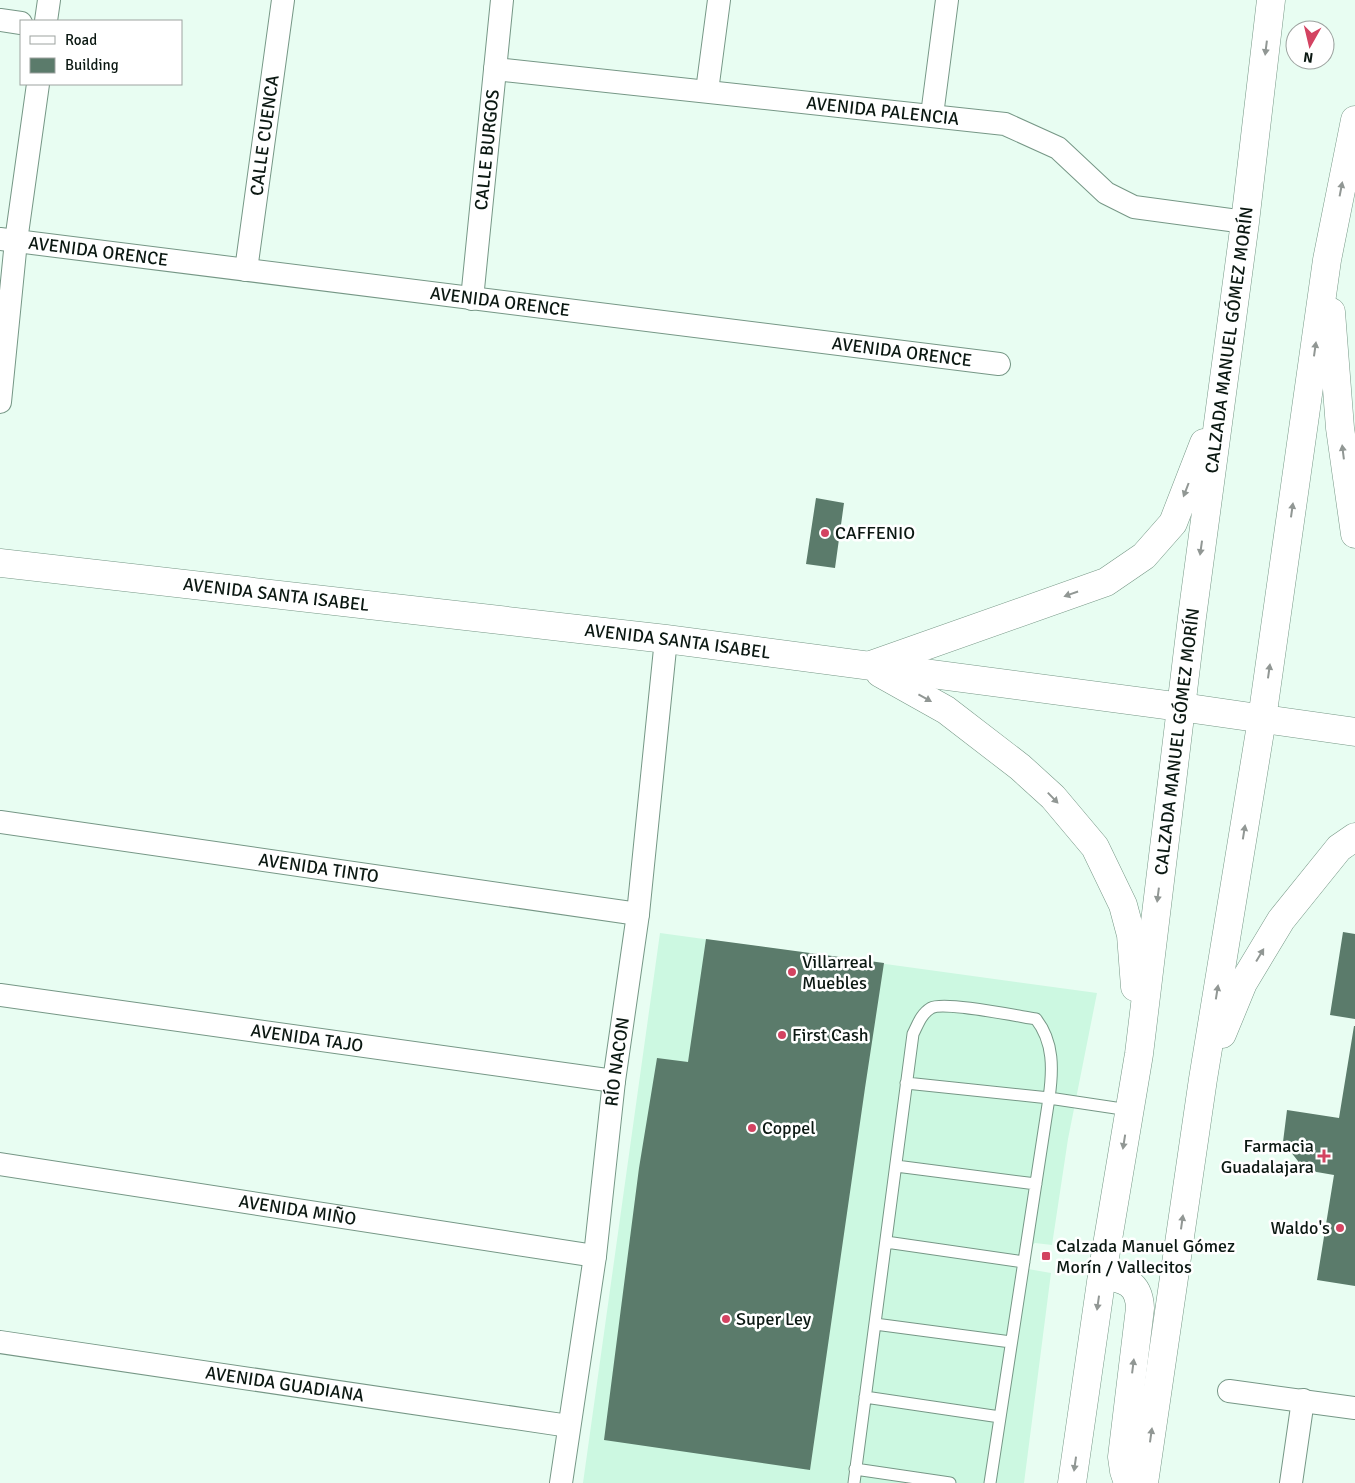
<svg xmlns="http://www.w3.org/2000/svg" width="1355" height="1483" viewBox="0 0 1355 1483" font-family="Signika,sans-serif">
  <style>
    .built { fill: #ccf8e1 }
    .building { fill: #5b7b6b }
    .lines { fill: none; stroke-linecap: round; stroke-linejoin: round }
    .lane-casing { stroke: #769786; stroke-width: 13 }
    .street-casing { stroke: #769786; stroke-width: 24 }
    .primary-casing { stroke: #769786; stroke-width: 29 }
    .lane { stroke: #fff; stroke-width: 11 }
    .street { stroke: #fff; stroke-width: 22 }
    .primary { stroke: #fff; stroke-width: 28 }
    .oneway { fill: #919794 }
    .poi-dot { fill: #d34361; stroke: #fff; stroke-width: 2 }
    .labels { text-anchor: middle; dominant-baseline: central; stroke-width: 5; stroke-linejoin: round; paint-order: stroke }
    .street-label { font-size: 18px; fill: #0b1812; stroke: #fff }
    .poi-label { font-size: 18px; fill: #0b1812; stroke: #fff; text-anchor: start }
  </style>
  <rect width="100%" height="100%" fill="#e8fdf2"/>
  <!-- built -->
  <path class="built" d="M660 933 1097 993 1068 1139 1052 1245 1035 1243 1028 1248V1269L1051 1273 1024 1483H583Z"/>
  <!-- building -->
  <path class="building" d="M816 498 844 503 835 568 806 564Z
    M1343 932 1355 934V1019L1330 1015Z
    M706 939 884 963 865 1088 810 1470 604 1440 639 1168 657 1058 688 1062Z
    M1354 1026H1355V1286L1317 1280 1334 1175 1305 1170 1283 1142 1287 1110 1339 1118Z"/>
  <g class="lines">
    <!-- lane casing -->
    <g class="lane-casing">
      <path id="lane" d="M906 1083 1049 1098 990 1483
        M896 1166 1036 1184
        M886 1242 1024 1262
        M875 1324 1011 1342
        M865 1397 1000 1417
        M855 1469 950 1483
        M854 1483 913 1034C918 1024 921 1014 931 1008 944 1001 1017 1016 1036 1019 1054 1042 1053 1070 1049 1098L1129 1110"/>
    </g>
    <!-- street casing -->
    <g class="street-casing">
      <g id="street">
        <path d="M0 20 21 23"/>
        <path d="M46 21 49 0"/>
        <path id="s1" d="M495 69 1005 124 1058 148 1106 193 1134 207 1245 222"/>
        <path d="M707 91 719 0"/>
        <path d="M932 115 947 0"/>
        <path id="s2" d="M0 239 999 364"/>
        <path id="s3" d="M246 270 283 0"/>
        <path id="s4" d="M472 299 502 0"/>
        <path d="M0 402 16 241 38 84"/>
        <path id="s5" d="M0 822 638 914"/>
        <path id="s6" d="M0 995 614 1081"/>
        <path id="s7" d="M0 1164 595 1256"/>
        <path id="s8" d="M0 1342 569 1426"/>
        <path d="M1229 1391 1355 1408"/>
        <path id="s9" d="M561 1483 595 1256 614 1081 638 914 666 639"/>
        <path d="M1291 1483 1303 1400"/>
      </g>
    </g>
    <!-- primary casing -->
    <g class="primary-casing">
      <g id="primary">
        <path d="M1331 312 1340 428 1355 534"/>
        <path id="s10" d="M0 563 666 639 1181 707 1355 732"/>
        <path d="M871 665 1106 582 1144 556 1173 523 1204 443"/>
        <path d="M880 673 946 710 1020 767 1053 797 1095 847 1123 905 1131 935 1135 987"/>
        <path d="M1222 1034 1243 983 1281 920 1339 848 1355 837"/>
        <path d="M1102 1275C1124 1279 1139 1282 1140 1308L1122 1457 1124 1471 1128 1483"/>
        <path id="s11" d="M1072 1483 1102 1275 1139 1054 1192 617 1245 222 1271 0"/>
        <path d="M1144 1483 1203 1079 1262 719 1327 260 1355 120"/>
      </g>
    </g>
    <!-- lane -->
    <use href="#lane" class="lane"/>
    <!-- street -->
    <use href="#street" class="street"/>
    <!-- primary -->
    <use href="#primary" class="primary"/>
  </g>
  <!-- one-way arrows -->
  <defs><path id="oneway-solid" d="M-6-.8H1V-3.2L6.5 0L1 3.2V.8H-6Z" transform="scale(1.25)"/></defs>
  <g class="oneway">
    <use href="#oneway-solid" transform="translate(1266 48) rotate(97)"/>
    <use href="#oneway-solid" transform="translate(1341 189) rotate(-79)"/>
    <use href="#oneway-solid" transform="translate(1315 349) rotate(-82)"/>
    <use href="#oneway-solid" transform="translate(1343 452) rotate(-97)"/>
    <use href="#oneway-solid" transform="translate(1186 490) rotate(111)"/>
    <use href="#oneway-solid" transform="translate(1292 510) rotate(-82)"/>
    <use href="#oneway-solid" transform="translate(1201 548) rotate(98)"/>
    <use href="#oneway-solid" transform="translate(1071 594) rotate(161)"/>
    <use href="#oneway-solid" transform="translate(1269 671) rotate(-82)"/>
    <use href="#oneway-solid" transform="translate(925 698) rotate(29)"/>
    <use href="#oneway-solid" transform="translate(1053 798) rotate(46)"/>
    <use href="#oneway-solid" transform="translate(1244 832) rotate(-81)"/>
    <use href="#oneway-solid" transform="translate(1158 895) rotate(97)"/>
    <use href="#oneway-solid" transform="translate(1260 955) rotate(-59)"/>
    <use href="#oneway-solid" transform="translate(1217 992) rotate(-81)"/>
    <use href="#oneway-solid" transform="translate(1124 1142) rotate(99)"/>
    <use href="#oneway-solid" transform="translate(1182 1222) rotate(-82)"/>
    <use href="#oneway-solid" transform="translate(1098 1303) rotate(98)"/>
    <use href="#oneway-solid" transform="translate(1133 1366) rotate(-83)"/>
    <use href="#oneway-solid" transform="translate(1151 1435) rotate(-82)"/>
    <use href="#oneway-solid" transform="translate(1075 1464) rotate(98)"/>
  </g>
  <!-- markers -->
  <g class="poi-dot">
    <circle cx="825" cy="533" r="5"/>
    <circle cx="792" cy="972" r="5"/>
    <circle cx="782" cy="1035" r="5"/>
    <circle cx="752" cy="1128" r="5"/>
    <path d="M1321.5 1148.5h5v5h5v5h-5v5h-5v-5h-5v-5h5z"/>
    <circle cx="1340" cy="1228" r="5"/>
    <rect x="1041" y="1251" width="10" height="10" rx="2.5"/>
    <circle cx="726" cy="1319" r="5"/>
  </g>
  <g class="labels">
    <!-- street labels -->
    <g class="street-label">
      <text stroke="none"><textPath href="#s1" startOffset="390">AVENIDA PALENCIA</textPath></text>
      <text stroke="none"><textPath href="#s3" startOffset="136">CALLE CUENCA</textPath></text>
      <text stroke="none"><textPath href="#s4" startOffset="150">CALLE BURGOS</textPath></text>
      <text stroke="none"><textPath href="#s2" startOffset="99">AVENIDA ORENCE</textPath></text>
      <text stroke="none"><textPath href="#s2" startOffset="504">AVENIDA ORENCE</textPath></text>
      <text stroke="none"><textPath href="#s11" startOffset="1154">CALZADA MANUEL GÓMEZ MORÍN</textPath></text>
      <text stroke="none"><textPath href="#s2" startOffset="909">AVENIDA ORENCE</textPath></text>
      <text stroke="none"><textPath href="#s10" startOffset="278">AVENIDA SANTA ISABEL</textPath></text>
      <text stroke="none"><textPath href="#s10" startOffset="682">AVENIDA SANTA ISABEL</textPath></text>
      <text stroke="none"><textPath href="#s11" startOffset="749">CALZADA MANUEL GÓMEZ MORÍN</textPath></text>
      <text stroke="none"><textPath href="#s5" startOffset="322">AVENIDA TINTO</textPath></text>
      <text stroke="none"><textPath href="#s6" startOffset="310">AVENIDA TAJO</textPath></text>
      <text stroke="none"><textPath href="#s9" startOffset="425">RÍO NACON</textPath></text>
      <text stroke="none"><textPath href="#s7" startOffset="301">AVENIDA MIÑO</textPath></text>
      <text stroke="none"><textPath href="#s8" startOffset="288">AVENIDA GUADIANA</textPath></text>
    </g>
    <!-- poi labels -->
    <g class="poi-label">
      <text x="835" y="533">CAFFENIO</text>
      <text x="802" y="962">Villarreal<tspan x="802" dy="21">Muebles</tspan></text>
      <text x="792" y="1035">First Cash</text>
      <text x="762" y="1128">Coppel</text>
      <text x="1314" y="1146" text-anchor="end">Farmacia<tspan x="1314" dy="21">Guadalajara</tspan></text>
      <text x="1330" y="1228" text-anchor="end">Waldo's</text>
      <text x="1056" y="1246">Calzada Manuel Gómez<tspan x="1056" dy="21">Morín / Vallecitos</tspan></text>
      <text x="736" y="1319">Super Ley</text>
    </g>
  </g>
  <!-- legend -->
  <rect x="20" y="20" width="162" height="65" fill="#ffffff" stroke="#9da3a0"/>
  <rect x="30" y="36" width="25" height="8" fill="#ffffff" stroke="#9da3a0"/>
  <text x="65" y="45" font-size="15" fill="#0b1812">Road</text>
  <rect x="30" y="58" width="25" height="15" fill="#5b7b6b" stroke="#9da3a0"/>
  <text x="65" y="70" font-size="15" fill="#0b1812">Building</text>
  <!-- north arrow -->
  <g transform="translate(1310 45) rotate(188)"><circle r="24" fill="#ffffff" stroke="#9da3a0"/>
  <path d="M0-4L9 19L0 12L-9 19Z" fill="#d34361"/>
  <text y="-8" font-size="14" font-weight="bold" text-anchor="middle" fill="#0b1812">N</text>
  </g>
</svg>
